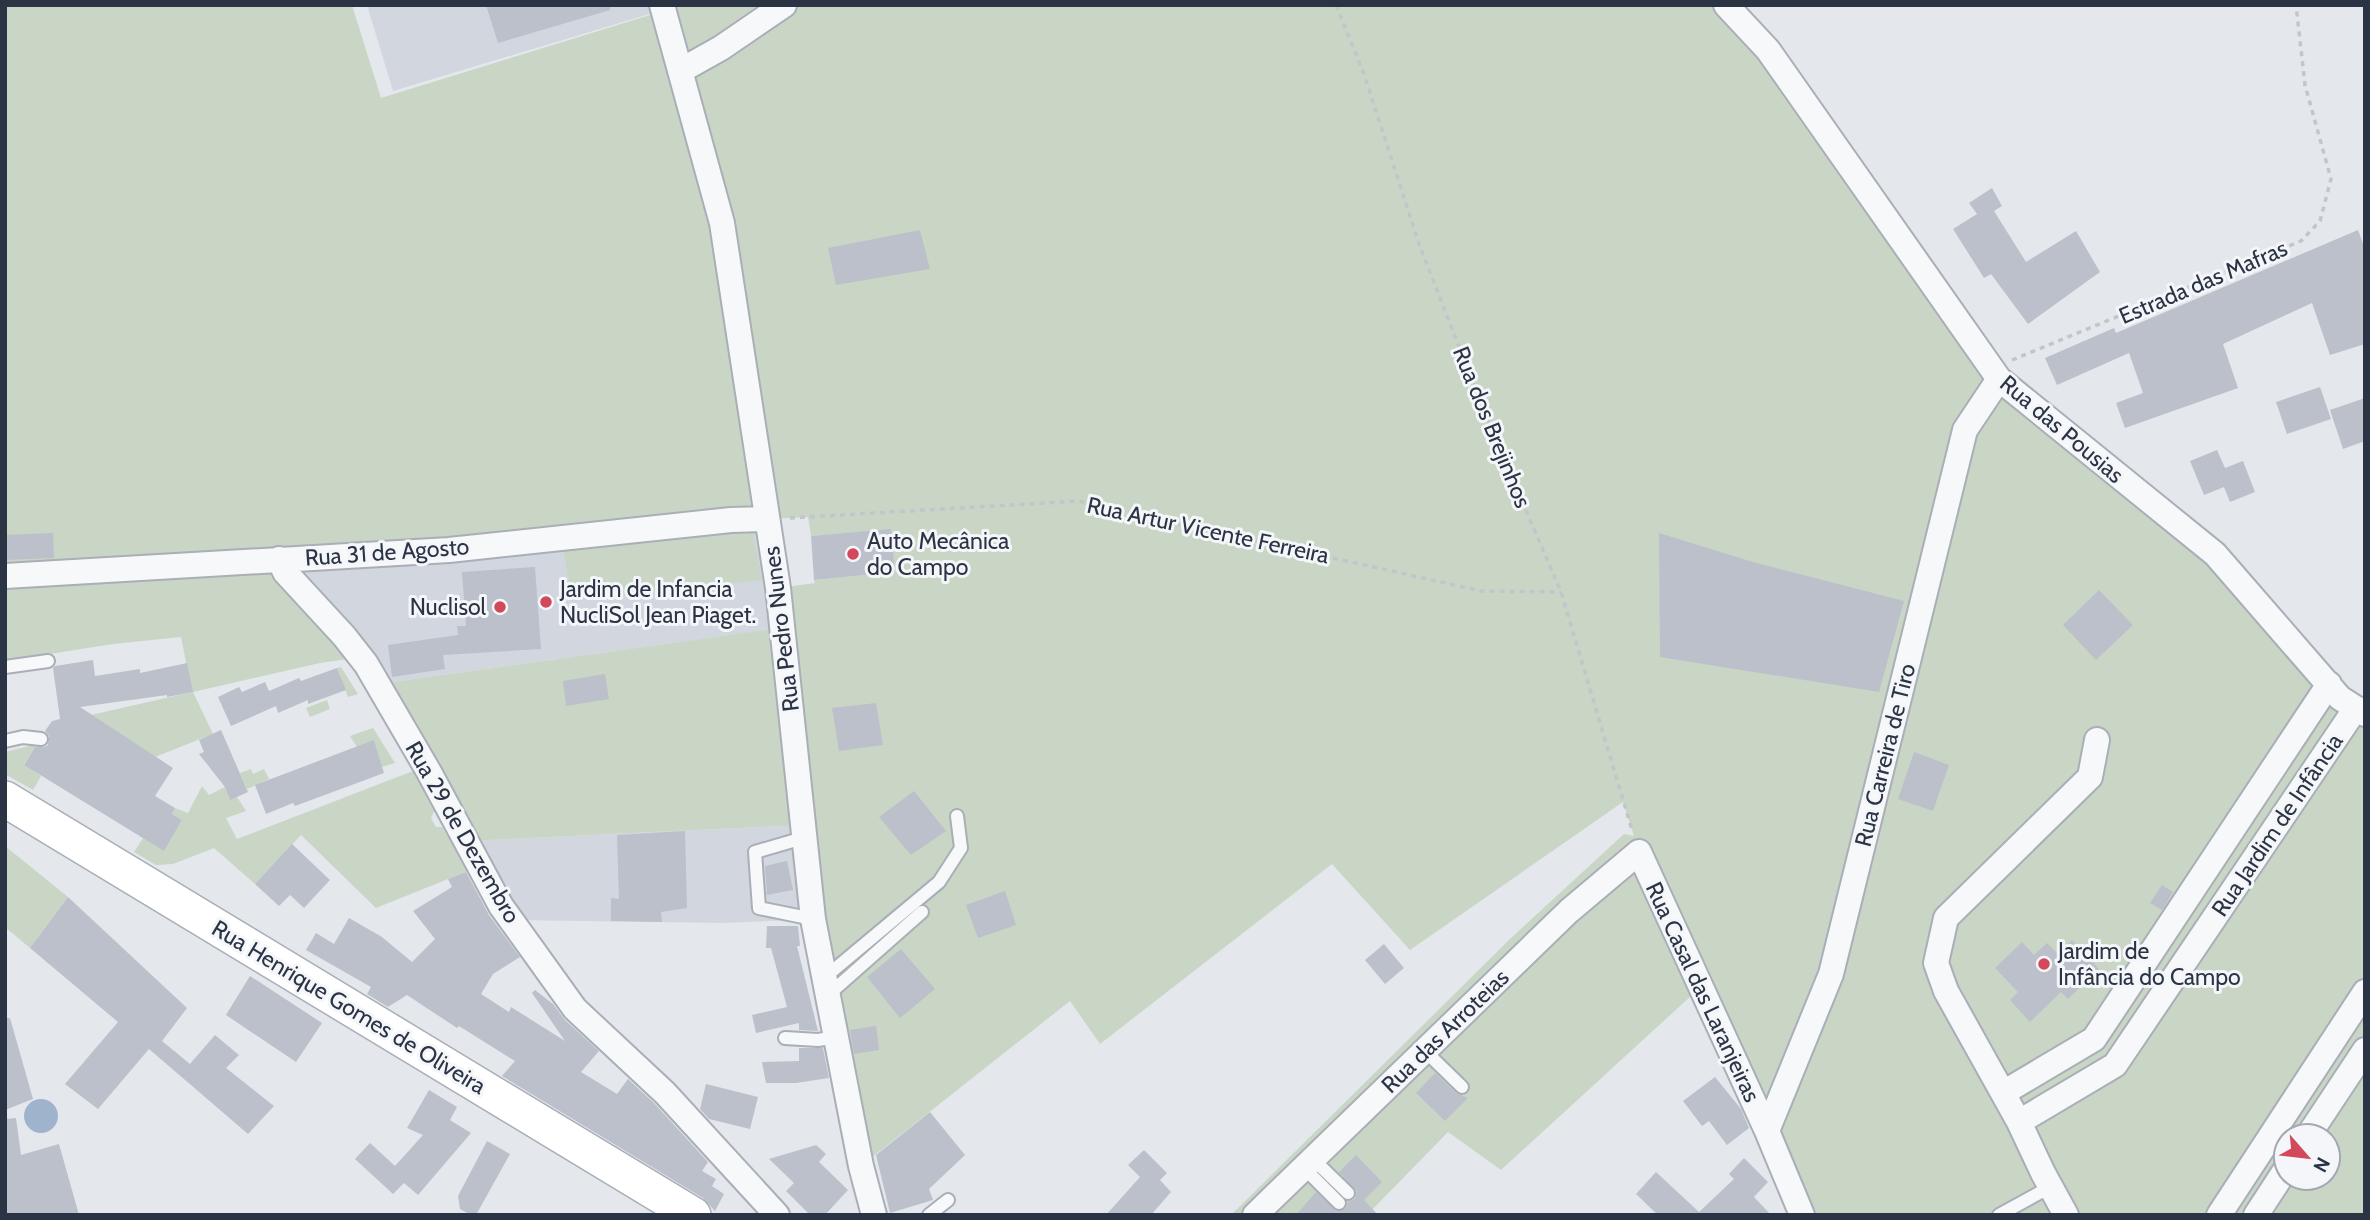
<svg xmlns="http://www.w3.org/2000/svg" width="2370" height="1220" viewBox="0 0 2370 1220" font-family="Cabin,sans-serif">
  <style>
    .built { fill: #d2d6de }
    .green { fill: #c9d6c5; fill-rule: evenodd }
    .water { fill: #9fb4cc }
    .building { fill: #bbc0ca }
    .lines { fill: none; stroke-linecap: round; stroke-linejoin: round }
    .lane-casing { stroke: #a9aeb7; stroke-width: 16 }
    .street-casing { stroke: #a9aeb7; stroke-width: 28 }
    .secondary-casing { stroke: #a9aeb7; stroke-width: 38 }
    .path { stroke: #c2c5cb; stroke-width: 3.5; stroke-dasharray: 5 5; stroke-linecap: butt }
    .lane { stroke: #f7f8fa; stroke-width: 12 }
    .street { stroke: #f7f8fa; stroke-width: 24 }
    .secondary { stroke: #fff; stroke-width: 35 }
    .poi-dot { fill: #d1495b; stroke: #f4f6f9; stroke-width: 2.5 }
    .labels { text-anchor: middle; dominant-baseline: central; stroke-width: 6; stroke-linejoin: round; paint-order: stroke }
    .street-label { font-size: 23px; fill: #2b3445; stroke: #f4f6f9 }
    .poi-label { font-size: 23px; fill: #2b3445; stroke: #f4f6f9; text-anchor: start }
  </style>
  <rect width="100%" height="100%" fill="#e4e7ec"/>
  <!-- built -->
  <path class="built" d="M367 5H675L676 6 393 91Z
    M767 519 782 628 378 684 285 572Z
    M802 825 813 919 726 923 511 920 466 841Z"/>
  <!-- green -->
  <path class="green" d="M5 5H352L381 98 663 11 662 5H1726L1999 379 2215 554 2365 710V1215H1802L1692 995 1501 1170 1448 1132 1367 1215H1231L1511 938 1624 834 1634 836 1623 802 1410 950 1332 864 1100 1044 1070 1001 861 1166 802 825 466 841 378 684 781 628 778 588 815 583 814 580 895 572 891 530 811 536 808 517 767 519 280 559 361 657 320 663 193 692 213 734 155 757 91 715 192 692 181 637 113 644 5 661ZM2286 1136H2328V1178H2286Z
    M752 528 762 580 572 601 563 545Z
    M341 667 358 694 348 697 337 668Z
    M327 700 330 709 310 717 306 708Z
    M373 728 395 763 382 767 374 741 357 747 350 736Z
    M37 744 24 764 41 776 33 790 5 774V752Z
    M251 769 253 774 264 769 269 779 247 789 240 773Z
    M413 771 434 811 431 818 436 827H442L468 871 376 908 301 835 255 884 214 848 173 864 156 865 134 852 143 838 164 850 182 820 172 814 175 808 188 813 202 786 209 795 225 787 230 799 237 797 246 811 226 818 237 839Z
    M5 846 68 897 30 948 5 927Z"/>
  <!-- water -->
  <path class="water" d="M24 1116a17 17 0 1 1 34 0a17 17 0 1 1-34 0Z"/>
  <!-- building -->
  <path class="building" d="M486 5H610V10L498 43Z
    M1992 188 2002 206 1994 211 2026 262 2076 231 2100 272 2028 324 1991 274 1984 278 1953 229 1977 214 1969 203Z
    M920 230 930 269 836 285 828 248Z
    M2358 230 2365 249V344L2330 355 2312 303 2223 344 2238 388 2125 428 2116 403 2143 393 2129 353 2057 385 2045 358 2114 328 2116 333Z
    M2320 387 2331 419 2287 434 2276 402Z
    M2365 398V441L2343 449 2330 410Z
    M2217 450 2225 468 2243 461 2255 492 2230 502 2224 487 2204 495 2190 461Z
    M891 529 895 572 814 580 811 536Z
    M53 533 54 558 5 560V535Z
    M1659 533 1753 562 1904 601 1879 692 1660 657Z
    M535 567 541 649 443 655 445 669 392 677 388 645 458 635 457 626H466L462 572Z
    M2099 590 2133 625 2096 660 2063 625Z
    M93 660 95 676 140 669V673L187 663 193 692 167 697V695L80 707 173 768 155 796 175 808 172 814 182 820 164 851 24 765 35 747H44L48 745 49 736 45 731 52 721 60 719 53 668 55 666Z
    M337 668 346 690 308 704V700L278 713 276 706 231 726 218 697 239 687 242 692 265 682 269 691 299 678 301 681Z
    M605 674 609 699 566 706 563 681Z
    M876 703 883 745 839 751 832 708Z
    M221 730 248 792 230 800 225 787 199 754 204 752 199 740Z
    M374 740 384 773 295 806 293 803 266 814 255 785Z
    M1914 752 1949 765 1933 811 1898 799Z
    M914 791 946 831 911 855 879 817Z
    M685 831 687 908 661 912 662 922 611 921V898L619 899 617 835Z
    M292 844 330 880 304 908 290 895 279 906 255 884Z
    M787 861 793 890 767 895 765 866Z
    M466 872 489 915 520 957 493 974 481 994 509 1012 511 1007 565 1041 532 993 535 990 553 1004 565 1020 599 1051 581 1072 617 1094 628 1079 654 1103 708 1162 702 1171 716 1179 712 1186 724 1194 715 1211 703 1198 502 1076 515 1061 459 1026 457 1028 407 995 388 1007 367 994 371 987 306 950 316 933 334 944 349 918 382 937 412 962 435 939 413 911 452 887 448 879Z
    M2162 885 2173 892 2162 910 2150 903Z
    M1005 891 1016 925 978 938 966 905Z
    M68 897 187 1008 162 1041 190 1064 215 1035 239 1055 226 1068 274 1106 248 1134 149 1049 98 1109 65 1084 118 1022 30 948Z
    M767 926H798L800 946H797L818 1031 799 1030V1023L756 1033 752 1015 787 1007 771 948H766Z
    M2072 940 2099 969 2068 999 2061 992 2030 1022 2010 1000 2018 992 1995 968 2022 942 2034 955 2047 943 2058 954Z
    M1384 944 1404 968 1385 984 1365 960Z
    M901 949 935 989 900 1018 867 977Z
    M250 976 322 1023 296 1062 226 1015Z
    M5 1018H10L33 1099 5 1110Z
    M876 1026 879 1050 854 1054 850 1030Z
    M799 1048H823L829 1078 796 1083H766L762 1062 799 1061Z
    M1435 1073 1456 1093 1468 1098 1445 1121 1416 1093Z
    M1715 1077 1741 1109 1749 1128 1727 1145 1709 1121 1702 1126 1683 1101Z
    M706 1084 758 1097 750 1129 709 1119 700 1109Z
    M429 1090 457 1107 450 1120 471 1133 418 1195 404 1183 393 1194 355 1159 370 1143 395 1166 423 1135 407 1128Z
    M930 1112 965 1155 929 1189 933 1200 890 1213 876 1155Z
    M16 1118 21 1155 59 1144 79 1215H5V1119Z
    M487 1141 510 1154 476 1215H471L460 1209 458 1196Z
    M816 1145 826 1154 819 1162 848 1190 825 1215H810L786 1191 794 1183 769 1159Z
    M1144 1150 1167 1173 1160 1180 1171 1192 1151 1215H1106L1140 1177 1128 1165Z
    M1356 1155 1382 1182 1364 1200 1378 1215H1296L1316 1192 1336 1211 1346 1209 1348 1202 1355 1199 1357 1191 1339 1172Z
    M1744 1158 1768 1182 1754 1197 1771 1215H1658L1636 1194 1656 1172 1699 1212 1734 1179 1729 1174Z"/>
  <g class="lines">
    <!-- lane casing -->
    <g class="lane-casing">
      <path id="lane" d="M5 667 48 661
        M5 741 23 737 41 739
        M803 838 755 852 759 908 813 919
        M824 978 939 882 961 848 957 816
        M828 995 922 912
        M785 1038 818 1040 836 1037
        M1424 1050 1462 1087
        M1313 1159 1348 1193
        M1304 1168 1339 1203
        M929 1215 948 1200
        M1999 1215 2050 1187"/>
    </g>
    <!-- street casing -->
    <g class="street-casing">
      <path id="street" d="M662 5 722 223 778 588 813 919 861 1166 874 1215
        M1726 5 1768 50 1999 379 2215 554 2340 698 2365 714
        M680 71 721 48 784 5
        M279 559 285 572 344 636 366 664 429 772 501 906 575 1009 665 1093 777 1215
        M5 576 449 550 731 520 767 519
        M2003 1093 2094 1039 2329 684
        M2019 1122 2115 1065 2356 708
        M1767 1131 1831 974 1965 430 1999 379
        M2308 1136 2365 1050
        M1255 1215 1569 911 1639 852 1767 1131 1802 1215
        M2066 1215 2043 1173 2019 1122 1946 991 1936 963 1946 918 2090 777 2097 740
        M2219 1215 2365 992
        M2256 1215 2286 1169"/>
    </g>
    <!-- secondary casing -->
    <g class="secondary-casing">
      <path id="secondary" d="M5 799 693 1215"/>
    </g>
    <!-- path -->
    <path class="path" d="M1336 5 1364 74 1419 244 1492 431 1561 592 1632 830
      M2012 360 2301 241 2320 221 2331 179 2305 85 2296 5
      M790 518 1078 501 1481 591 1561 592"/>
    <!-- lane -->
    <use href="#lane" class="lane"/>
    <!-- street -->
    <use href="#street" class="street"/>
    <!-- secondary -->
    <use href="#secondary" class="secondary"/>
  </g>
  <!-- markers -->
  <g class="poi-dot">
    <circle cx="853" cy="554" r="7"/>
    <circle cx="546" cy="602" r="7"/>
    <circle cx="500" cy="607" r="7"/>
    <circle cx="2044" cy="964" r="7"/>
  </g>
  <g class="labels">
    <!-- street labels -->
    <g class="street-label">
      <text transform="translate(2203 282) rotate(-23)">Estrada das Mafras</text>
      <text transform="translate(1492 427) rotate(68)">Rua dos Brejinhos</text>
      <text transform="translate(2062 429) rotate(40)">Rua das Pousias</text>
      <text transform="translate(1208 530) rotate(12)">Rua Artur Vicente Ferreira</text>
      <text transform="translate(387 552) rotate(-4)">Rua 31 de Agosto</text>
      <text transform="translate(781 629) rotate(-97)">Rua Pedro Nunes</text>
      <text transform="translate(1885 755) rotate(-76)">Rua Carreira de Tiro</text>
      <text transform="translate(2277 825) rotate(-56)">Rua Jardim de Infância</text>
      <text transform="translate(463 832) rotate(60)">Rua 29 de Dezembro</text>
      <text transform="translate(1703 992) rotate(65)">Rua Casal das Laranjeiras</text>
      <text transform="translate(349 1007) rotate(31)">Rua Henrique Gomes de Oliveira</text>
      <text transform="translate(1445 1031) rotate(-44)">Rua das Arroteias</text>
    </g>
    <!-- poi labels -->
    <g class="poi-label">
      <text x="867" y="541">Auto Mecânica<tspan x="867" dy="26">do Campo</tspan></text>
      <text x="560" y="589">Jardim de Infancia<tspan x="560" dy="26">NucliSol Jean Piaget.</tspan></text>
      <text x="486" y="607" text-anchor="end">Nuclisol</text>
      <text x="2058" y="951">Jardim de<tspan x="2058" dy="26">Infância do Campo</tspan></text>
    </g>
  </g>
  <!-- border -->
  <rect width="2370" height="1220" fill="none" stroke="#2b3445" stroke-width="14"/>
  <!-- north arrow -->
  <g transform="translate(2307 1157) rotate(118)"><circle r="33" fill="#f4f6f9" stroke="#a4a8b1" stroke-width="2"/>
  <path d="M0-5L12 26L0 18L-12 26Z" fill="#d1495b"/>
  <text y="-10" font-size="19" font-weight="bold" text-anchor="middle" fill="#2b3445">N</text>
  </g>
</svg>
